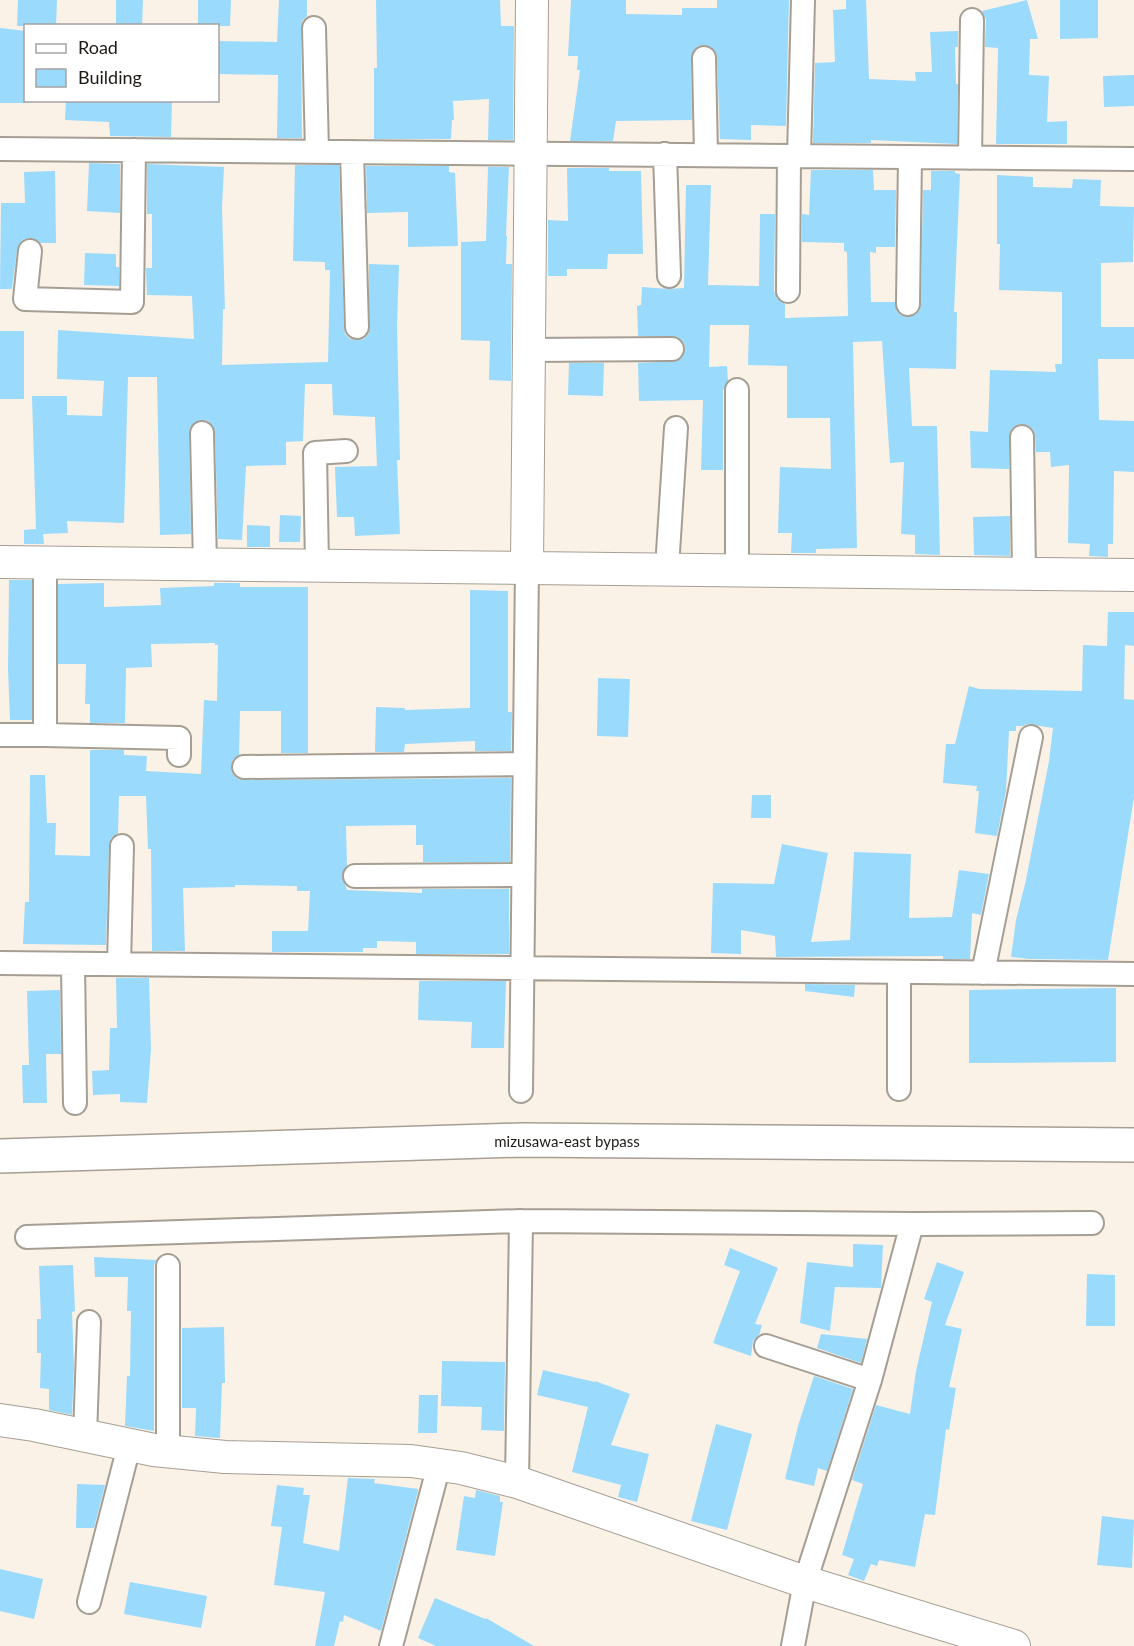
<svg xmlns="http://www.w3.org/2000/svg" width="1134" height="1646" viewBox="0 0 1134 1646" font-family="Lato,sans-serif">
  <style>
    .building { fill: #9adafd }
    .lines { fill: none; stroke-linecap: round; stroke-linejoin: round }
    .street-casing { stroke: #a59e93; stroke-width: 26 }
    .secondary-casing { stroke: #a59e93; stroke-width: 34 }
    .highway-casing { stroke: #a59e93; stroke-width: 36 }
    .street { stroke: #fff; stroke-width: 22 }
    .secondary { stroke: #fff; stroke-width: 32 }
    .highway { stroke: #fff; stroke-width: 33 }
    .labels { text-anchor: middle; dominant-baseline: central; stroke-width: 5; stroke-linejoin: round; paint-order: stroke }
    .street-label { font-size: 15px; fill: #1d1a16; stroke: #fff }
  </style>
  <rect width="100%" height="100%" fill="#faf2e7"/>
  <!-- building -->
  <path class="building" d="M18 0H57L56 26H17Z
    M116 0H143L142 26H116Z
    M198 0H231L230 26H198Z
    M279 0H307V16L302 21 301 28 302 138H277L278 75 218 74V41L277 42Z
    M376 0H500L501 26H514L513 140H488L489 99 453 101 454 120H452L451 139H374V68H377Z
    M571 0H626V14L682 15V8H717V0H789L786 126 751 125V140L720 139 717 57 715 51 711 47 703 45 698 46 693 51 691 58 692 120 616 121 613 141H570L580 70H577L578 56H568Z
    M846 0H866L869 79 916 81 915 72H932L930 32 958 31V47H955L956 84H958L957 144 871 140V143H813L815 63 835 62 833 10 846 9Z
    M1027 0 1038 39H1030L1029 75 1049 76 1047 122 1067 121V144H996L998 48 985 47 986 20 982 11Z
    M1060 0H1098V38L1060 39Z
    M0 28 26 31V103H0Z
    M1134 75V106L1104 107 1103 76Z
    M66 100H172L171 137 110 136 109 122 65 120Z
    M89 163 120 164V213L87 211Z
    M147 164 224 167 222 208 225 309H223L222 365 328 362 330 270H325V262L293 261 295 165H339L344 327 345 334 350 339 357 340 364 339 369 333V264L399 265 397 325 400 460H397L400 534 355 536 354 517H337L335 467 377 466 375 417 333 415 332 384H305L303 441 286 442V465L246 466 242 540 218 539 215 432 213 426 208 421 201 420 195 422 190 427 189 433 191 534 160 535 157 377H128L124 523 67 521 68 533 43 534 44 544H24V530L36 529 32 396H67V415L102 416 104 381 57 379 58 330 194 339 192 296 147 295 146 268H152V214H147Z
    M366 166H449V172L455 173 458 246 408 247V212L367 213Z
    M488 167H509L506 235 507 236 506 264H512L511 381 489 380 490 341 461 340V242L486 241Z
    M567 168H609V171H641L643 254H608L607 269H567V276H548V220L568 221Z
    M811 170H873L874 190H896L895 247H876V253L870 252 871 302H895L897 311 901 315 907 317 915 315 920 310 921 304 923 190H931V171H955V173L960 174 954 312H957L956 369 909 368 912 426H937L940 555 915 554V535L901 534 904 462 890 463 882 341 853 342 857 548 816 549V553H791L792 533H778L780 467 831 469 830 418H787V366L748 365 749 325H710L709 367 727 366 728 381 723 390V470H701L703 400 639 401 638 363 678 361 683 356 685 349 684 343 678 337 638 336 637 306 641 305 642 287 669 289 684 288 686 185H711L708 285 759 286 760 214H775L774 291 777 298 785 304V318L848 316 847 252 844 251V243L802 242V214L809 215Z
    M55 171 56 243H41L32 238 24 239 19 244 17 250 12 289H0L1 203H25L24 172Z
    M997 175 1033 177V187L1072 188 1073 179 1101 180 1100 206 1134 207 1133 262 1101 263V327H1134V359H1098L1099 420 1134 421V472L1114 471 1113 544H1108V557L1089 556 1090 544 1068 543 1069 465 1051 467 1050 452H1036L1035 436 1033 430 1029 426 1021 424 1015 426 1010 431 1009 469 971 468 970 431 988 432 990 370 1056 372 1055 364H1062V292L999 290 1000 244H997Z
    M85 253 116 254V267H119V286L84 285Z
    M0 331H24V399H0Z
    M569 363H604L603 396 568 395Z
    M280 515 301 516 300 542H279Z
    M1010 516V556L974 555 973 517Z
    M247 525 270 526V547H247Z
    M9 580H32V720H10L8 669Z
    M104 583V607L161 605 160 588 214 586V583H240V587H308V753H281V711H240L239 755 232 761 231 767 232 773 237 778 244 780 511 778 510 862H423V845H416V825L346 826 347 865 342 876 347 890 422 893V889H509V954H416V942L377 941V948H363V952H272V931H308L310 891H297V886L235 885V887L183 888 185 951H152L151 849H148L146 796H119L118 834 111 838 109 846 106 945 23 944 25 902H29L30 775H45L47 823H56L55 855 90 856V750H124V755L147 756 146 771 201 774 204 700 217 701 218 645H215V643L151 644 152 667 126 668 125 723H90V704H85L86 664H58V584Z
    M470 590 508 591V712H512L511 751H475V741L405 744 404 752H375L376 707 405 708V710L470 708Z
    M1108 612H1134V646L1125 645 1124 699 1134 700V797L1108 960 1029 959 1011 957 1016 920 1026 880 1049 761 1053 728 1027 724 1023 726H1016V731H1009L1006 791 997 836 975 833 979 791H976L977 786 943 783 946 744H955L969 686 979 689 1082 691 1083 645 1107 646Z
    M598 678 630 679 628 737 597 736Z
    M752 795H771V818H751Z
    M782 844 828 853 811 942 850 940 854 852 911 854 909 918 952 917 959 870 989 874 981 915 972 913 970 959H943V956L776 957 775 936 741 930V954L711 953 713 883 774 884Z
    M116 978H149L151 1049 147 1103 120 1102V1094L93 1095 92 1071 109 1070 110 1028H117Z
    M419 981H506L504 1048H471L472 1022 418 1020Z
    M805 984 855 985 854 997 805 991Z
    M1116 988V1062L969 1063V990Z
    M60 990 61 1054H46L47 1103H23L22 1065H29L27 991Z
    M853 1244 883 1245 881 1288 835 1287 830 1331 800 1323 807 1262 853 1267Z
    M730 1248 778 1268 755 1324 762 1325 759 1335 753 1341 751 1356 713 1343 740 1271 724 1265Z
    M94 1257 156 1260 154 1266V1431L125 1426 127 1376H130L131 1311H127L128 1277H95Z
    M937 1262 964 1272 945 1325 962 1329 949 1387 956 1388 949 1430 946 1429 935 1515 925 1514 915 1567 879 1560 877 1566 871 1564 864 1581 848 1575 854 1559 842 1555 863 1484 852 1480 876 1405 910 1414 916 1371 932 1302 924 1299Z
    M73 1265 75 1311 72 1312 74 1366 72 1415 49 1410V1389L40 1388 41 1353H37V1319H41L39 1266Z
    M1087 1274 1115 1275V1326H1086Z
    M224 1327 225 1383H222L220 1438 195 1436 196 1408H182V1328Z
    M821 1334 867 1339 861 1363 817 1348Z
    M442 1361 505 1362 504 1431 481 1430 482 1407 441 1406Z
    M543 1370 595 1382V1381L630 1394 611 1445 649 1454 637 1502 618 1497 621 1485 572 1472 588 1407 537 1395Z
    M814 1376 853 1389 827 1471 818 1468 814 1486 785 1479 798 1426Z
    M419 1395H438L437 1433H418Z
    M716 1424 752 1434 727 1530 691 1521Z
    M348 1478 375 1479 374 1483 418 1489V1491L381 1631 344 1615 343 1622 340 1621 334 1646H315L325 1592 274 1585 282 1527 271 1526 277 1485 304 1488 303 1495H310L303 1543 339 1551Z
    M77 1484 105 1485 94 1528H76Z
    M476 1490 500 1496V1502H503L495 1556 456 1550 464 1496 475 1498Z
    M1102 1516 1134 1520 1132 1568 1097 1565Z
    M0 1569 43 1579 34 1619 0 1611Z
    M130 1582 207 1596 201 1628 124 1614Z
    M435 1598 485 1619 486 1618 534 1646H436L418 1638Z"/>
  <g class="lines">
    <!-- street casing -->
    <g class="street-casing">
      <path id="street" d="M314 28 317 151
        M704 58 706 155
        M0 149 1134 159
        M352 152 357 327
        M665 154 669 276
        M799 156 803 0
        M970 158 972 20
        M30 251 25 299 132 302 134 150
        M788 291 789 156
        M908 304 910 157
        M528 350 672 349
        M737 390V569
        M202 433 205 564
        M1022 437 1024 573
        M317 565 315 453 346 451
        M667 568 676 428
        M0 735H45V562
        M45 735 179 738V755
        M244 767 524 764
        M355 876 523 875
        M0 963 1134 974
        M73 964 75 1103
        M119 964 122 846
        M899 973V1089
        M983 973 1031 737
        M521 1091 527 567
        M27 1237 521 1221 912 1224 1092 1223
        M168 1266V1451
        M766 1346 870 1380
        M85 1436 89 1322
        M517 1482 521 1221
        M89 1602 129 1446
        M391 1646 439 1465
        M793 1646 805 1582 870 1380 912 1224"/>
    </g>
    <!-- secondary casing -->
    <g class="secondary-casing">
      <path id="secondary" d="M0 562 1134 575
        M527 567 532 0
        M0 1420 34 1425 154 1450 225 1457 411 1461 461 1468 517 1482 805 1582 1014 1646"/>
    </g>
    <!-- highway casing -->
    <g class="highway-casing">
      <path id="highway" d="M0 1156 521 1140 1134 1145"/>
    </g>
    <!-- street -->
    <use href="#street" class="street"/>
    <!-- secondary -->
    <use href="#secondary" class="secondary"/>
    <!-- highway -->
    <use href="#highway" class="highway"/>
  </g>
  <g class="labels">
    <!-- street labels -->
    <g class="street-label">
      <text x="567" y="1141">mizusawa-east bypass</text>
    </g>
  </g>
  <!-- legend -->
  <rect x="24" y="24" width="195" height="78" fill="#ffffff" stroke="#a5a3a2" stroke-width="1.5"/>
  <rect x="36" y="44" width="30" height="9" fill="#ffffff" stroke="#a5a3a2" stroke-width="1.5"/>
  <text x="78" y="54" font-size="18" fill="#1d1a16">Road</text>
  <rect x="36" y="69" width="30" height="18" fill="#9adafd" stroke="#a5a3a2" stroke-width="1.5"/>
  <text x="78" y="84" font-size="18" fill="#1d1a16">Building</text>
</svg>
